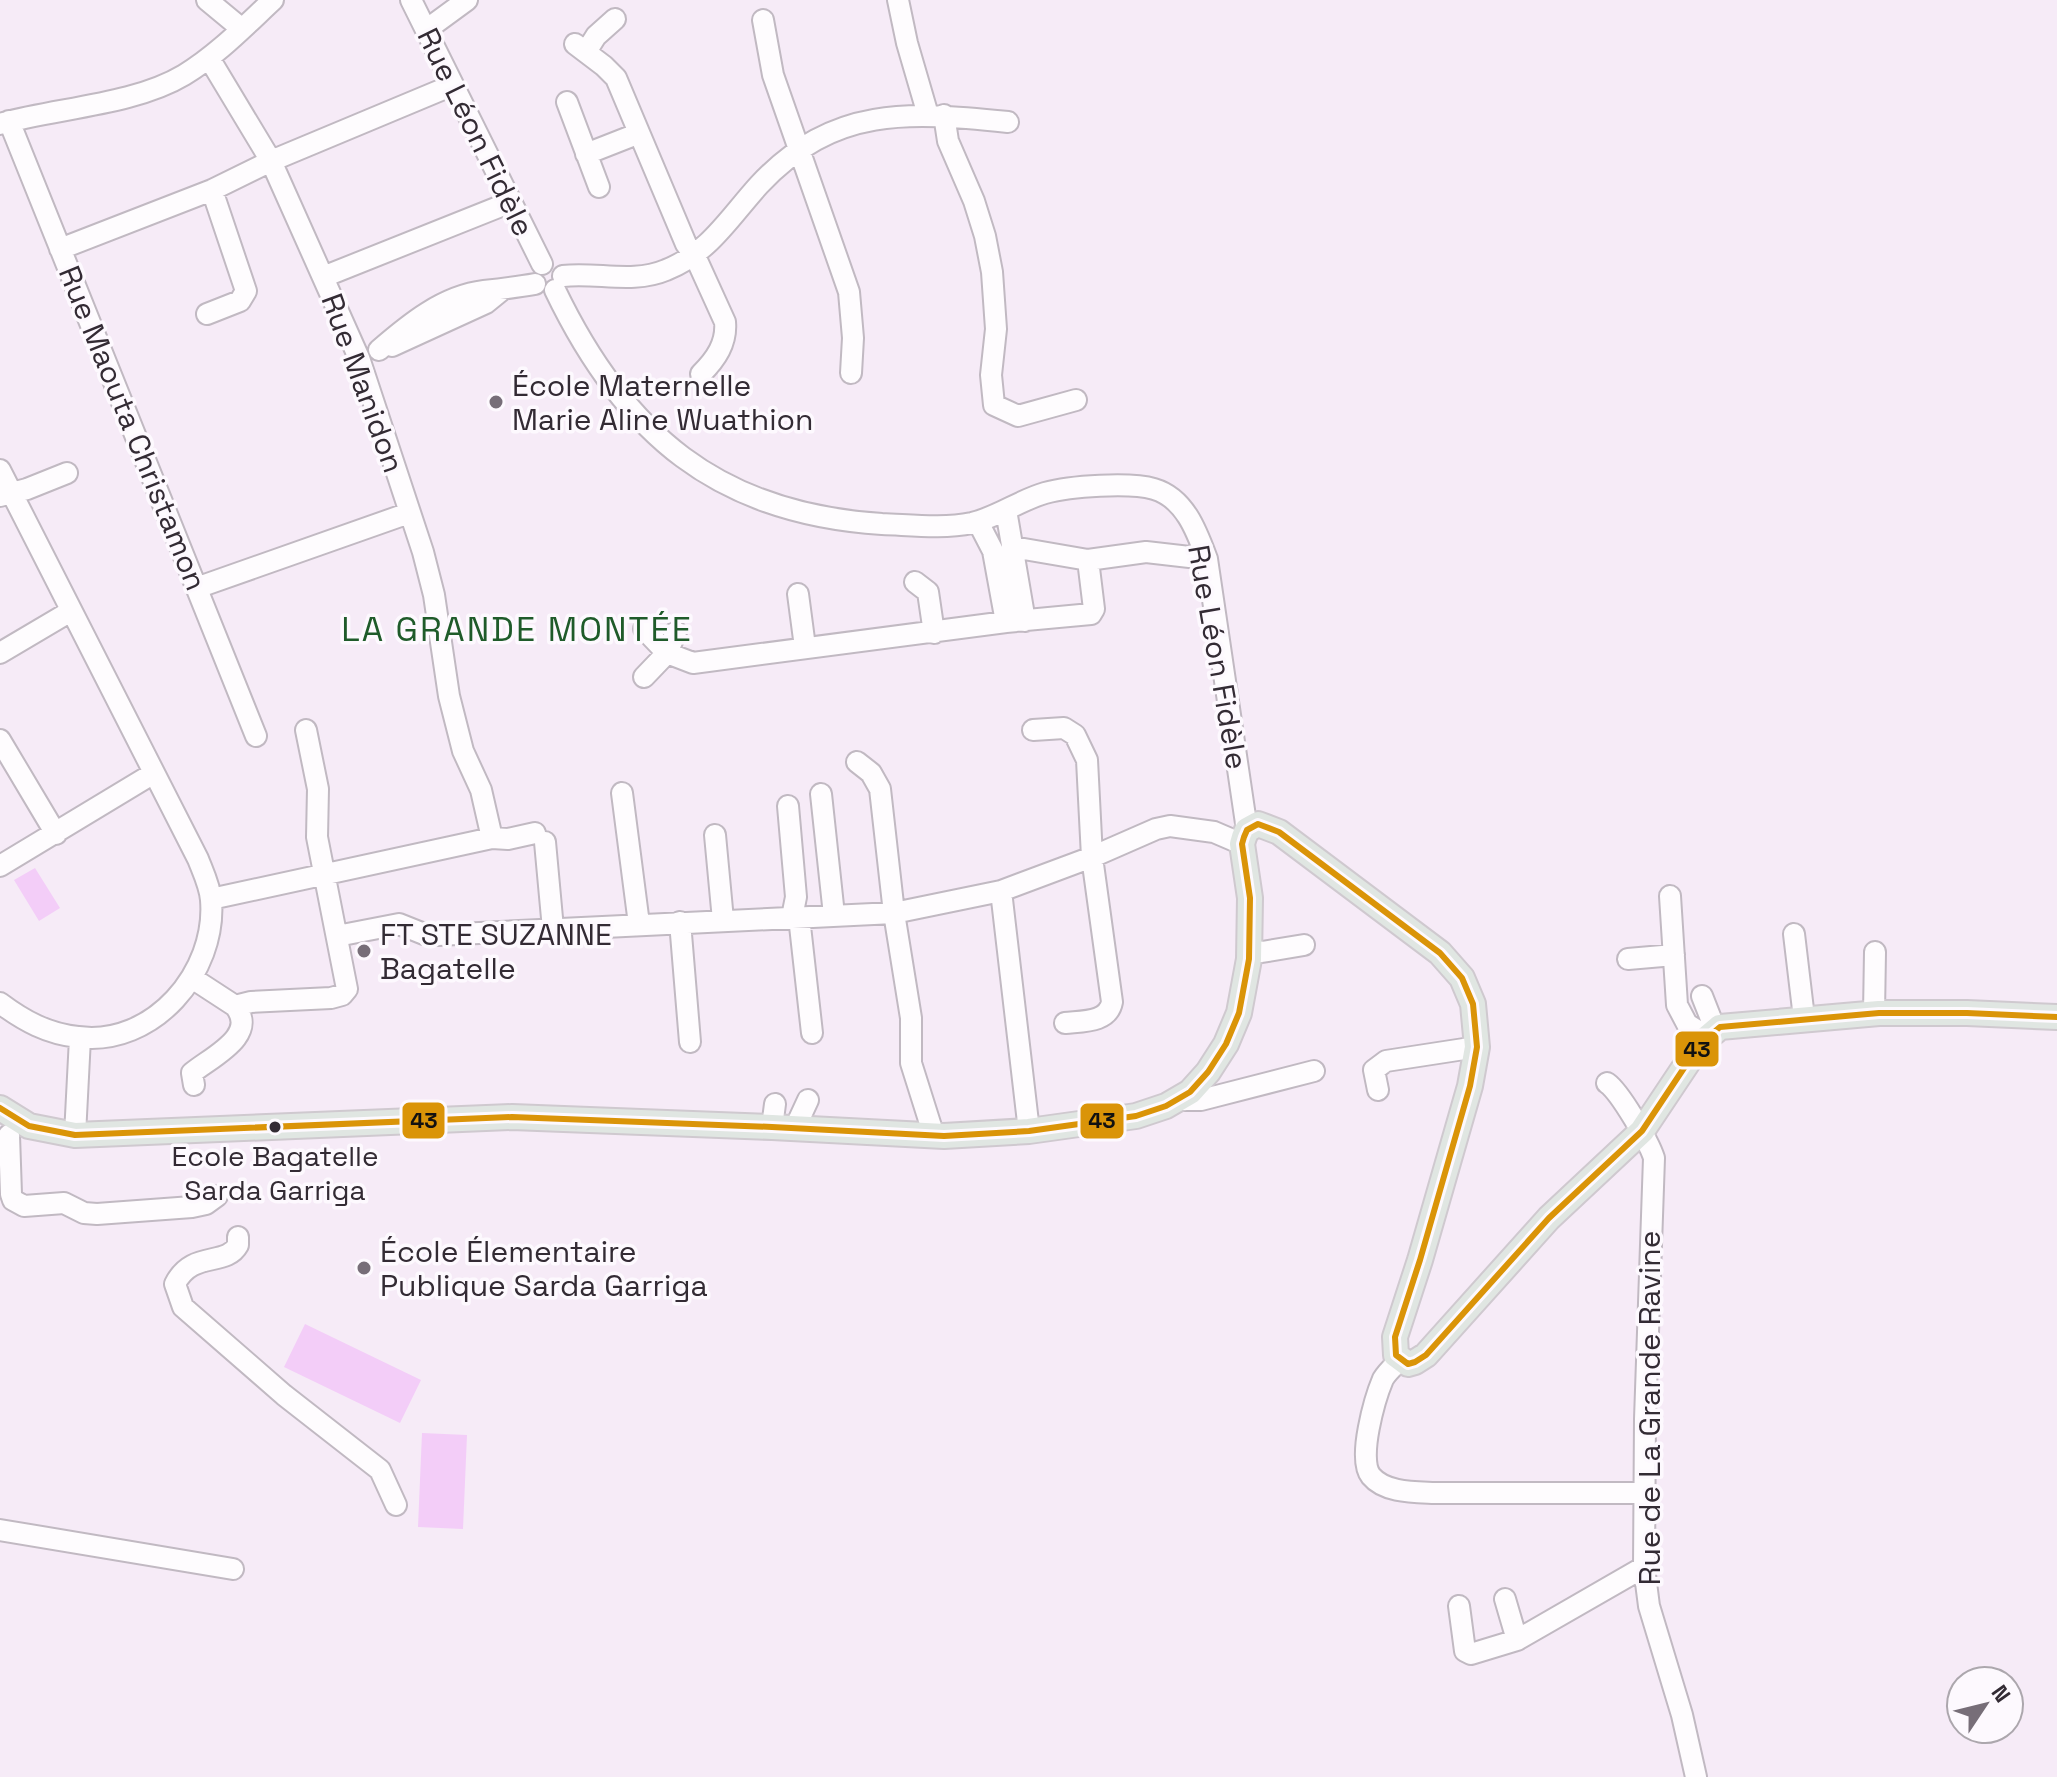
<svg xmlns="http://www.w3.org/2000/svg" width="2057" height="1777" viewBox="0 0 2057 1777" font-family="'Space Grotesk',sans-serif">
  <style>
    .green { fill: #f3cdf8 }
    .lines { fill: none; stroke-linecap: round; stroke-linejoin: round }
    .minor-casing { stroke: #c1b9c2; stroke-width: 24 }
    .major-casing { stroke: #cfc9cf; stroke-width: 28 }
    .minor { stroke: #fefcfe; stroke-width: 20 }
    .major { stroke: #e0e6e2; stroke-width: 24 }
    .bus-1-casing { stroke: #fdf9fe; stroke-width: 12 }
    .bus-1 { stroke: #da9408; stroke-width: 6 }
    .poi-dot { fill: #776e78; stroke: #fdf9fe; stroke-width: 3 }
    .bus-dot { fill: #332b34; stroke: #fdf9fe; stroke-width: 3 }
    .labels { text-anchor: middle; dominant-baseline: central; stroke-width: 7; stroke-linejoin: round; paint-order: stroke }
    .bus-label { font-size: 28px; fill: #332b34; stroke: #fdf9fe }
    .street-label { font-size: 30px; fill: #332b34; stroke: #fdf9fe }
    .poi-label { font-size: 30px; fill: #332b34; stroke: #fdf9fe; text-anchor: start }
    .quarter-label { font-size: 34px; letter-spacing: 2px; fill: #1f5b2a; stroke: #fdf9fe }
    .line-badge { stroke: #fdf9fe; stroke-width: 3 }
    .pale-badge-label { font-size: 22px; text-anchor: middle; font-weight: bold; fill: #111 }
  </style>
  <rect width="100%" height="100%" fill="#f6ebf7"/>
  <!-- green -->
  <path class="green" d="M35 868 60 908 39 921 14 880Z
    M305 1324 421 1380 400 1423 284 1367Z
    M422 1433 467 1435 463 1529 418 1527Z"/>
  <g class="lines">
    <!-- minor casing -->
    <g class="minor-casing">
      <path id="minor" d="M207 0 242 29
        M411 0 542 264
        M898 0 907 43 928 115
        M763 20 773 75 849 292 853 338 851 373
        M426 30 467 0
        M575 44 604 66 616 78 686 244 695 256 725 322C727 343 716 359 701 374
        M586 52 596 36 615 19
        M209 58 271 161 359 358 423 552 434 595 449 696 463 751 481 790 492 838
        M567 102 599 187
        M944 115 948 141 974 201 985 236 992 272 996 329 991 375 994 405 1018 416 1076 400
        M9 121 256 736
        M0 124C56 108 134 105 184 75 217 55 245 26 273 0
        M586 154 637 134
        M60 249 212 190 271 161 453 85
        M563 276C597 272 633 284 666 270 709 253 729 218 759 185 834 105 909 112 1008 122
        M323 277 511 202
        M555 290C624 434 718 514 882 524 911 525 943 529 972 523 998 517 1020 500 1045 493 1070 486 1130 482 1154 489 1185 498 1197 532 1207 559L1247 830
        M207 314 240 301 246 291 212 190
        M392 346 486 303 502 290
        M379 350C409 324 443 296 484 291 501 289 518 287 535 284
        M0 470 198 859C203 872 210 886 211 900 217 972 153 1047 78 1037 48 1034 24 1021 0 1003
        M0 496 27 489 67 473
        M1006 510 1025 621
        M1012 547 1088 560 1146 552 1207 559
        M915 582 928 592 934 633
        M199 587 409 513
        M798 594 805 647
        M1006 622 1091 614 1094 609 1088 560
        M644 629 667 653 693 663 1006 622 993 551 978 522
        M0 653 71 611
        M644 677 667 653 676 632
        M1033 730 1064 728 1075 735 1087 760 1092 857 1112 1002C1108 1023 1082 1021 1065 1023
        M0 740 56 834
        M857 762 871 773 880 789 894 913 911 1018V1063L934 1136
        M622 793 639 924
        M821 794 834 915
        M788 806 796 897 792 917
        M715 835 723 920
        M545 842 553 929
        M0 866 154 773
        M1001 891 1029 1131
        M1670 896 1677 1005 1687 1024 1706 1036
        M211 899 492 838 508 839 535 833
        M799 917 812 1033
        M680 922 690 1042
        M1794 934 1804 1018
        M337 936 399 924 424 934 438 935 894 913 1001 891 1092 857 1156 829 1170 826 1214 832 1242 844
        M1249 949 1262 952 1304 945
        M1628 959 1674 955
        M192 978 235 1006 251 1002 331 998 342 995 347 989 317 837 318 789 306 730
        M1702 996 1715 1029
        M1874 1013 1875 952
        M1607 1083C1620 1092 1649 1142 1654 1158L1645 1419 1644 1567 1649 1606 1682 1715 1696 1777
        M194 1085 192 1073C211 1057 259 1036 235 1006
        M1378 1090 1374 1070 1386 1061 1477 1047
        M1178 1100H1201L1314 1071
        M772 1127 775 1104
        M795 1128 808 1100
        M9 1135 11 1194 13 1200 24 1206 64 1203 84 1213 97 1214 192 1207 206 1204 217 1196
        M75 1135 80 1038
        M238 1237V1245C226 1267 192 1250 175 1284L183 1307 284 1395 380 1470 396 1505
        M1400 1360C1394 1366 1387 1372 1383 1379 1375 1398 1357 1459 1371 1476 1385 1493 1415 1492 1435 1493H1645
        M0 1530 233 1569
        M1505 1599 1517 1640
        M1459 1606 1465 1651 1471 1654 1517 1640 1644 1567"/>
    </g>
    <!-- major casing -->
    <g class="major-casing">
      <path id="major" d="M0 1108 29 1126 75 1135 512 1117 772 1127 944 1136 1029 1131 1136 1116 1166 1106 1190 1092 1208 1072 1226 1044 1239 1013 1249 959 1250 898 1242 844 1244 837 1247 830 1258 824 1279 832 1440 953 1462 978 1473 1004 1477 1047 1470 1086 1420 1260 1395 1337 1396 1355 1408 1364 1415 1362 1426 1355 1549 1218 1642 1131 1700 1044 1720 1027 1879 1013H1967L2057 1017"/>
    </g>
    <!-- minor -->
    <use href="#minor" class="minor"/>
    <!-- major -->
    <use href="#major" class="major"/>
    <!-- bus-1 casing -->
    <g class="bus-1-casing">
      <path id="bus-1" d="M0 1108 29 1126 75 1135 512 1117 772 1127 944 1136 1029 1131 1136 1116 1166 1106 1190 1092 1208 1072 1226 1044 1239 1013 1249 959 1250 898 1242 844 1244 837 1247 830 1258 824 1279 832 1440 953 1462 978 1473 1004 1477 1047 1470 1086 1420 1260 1395 1337 1396 1355 1408 1364 1415 1362 1426 1355 1549 1218 1642 1131 1700 1044 1720 1027 1879 1013H1967L2057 1017"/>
    </g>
    <!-- bus-1 -->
    <use href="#bus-1" class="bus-1"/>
  </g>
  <!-- markers -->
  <g class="poi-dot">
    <circle cx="496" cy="402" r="8"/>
    <circle cx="364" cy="951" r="8"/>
    <circle cx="364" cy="1268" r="8"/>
  </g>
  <circle class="bus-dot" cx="275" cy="1127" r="7"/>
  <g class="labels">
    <!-- bus labels -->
    <g class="bus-label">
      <text x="275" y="1156">Ecole Bagatelle<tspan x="275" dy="34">Sarda Garriga</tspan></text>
    </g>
    <!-- street labels -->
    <g class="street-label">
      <text transform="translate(476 132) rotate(64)">Rue Léon Fidèle</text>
      <text transform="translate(363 383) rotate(70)">Rue Manidon</text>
      <text transform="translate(133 428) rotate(68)">Rue Maouta Christamon</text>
      <text transform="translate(1218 657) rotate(80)">Rue Léon Fidèle</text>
      <text transform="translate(1649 1408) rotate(-90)">Rue de La Grande Ravine</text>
    </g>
    <!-- poi labels -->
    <g class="poi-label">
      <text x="512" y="385">École Maternelle<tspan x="512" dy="34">Marie Aline Wuathion</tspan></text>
      <text x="380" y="934">FT STE SUZANNE<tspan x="380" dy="34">Bagatelle</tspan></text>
      <text x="380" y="1251">École Élementaire<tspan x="380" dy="34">Publique Sarda Garriga</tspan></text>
    </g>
    <!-- quarter labels -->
    <g class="quarter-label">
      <text x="517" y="629">LA GRANDE MONTÉE</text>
    </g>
  </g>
  <g class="line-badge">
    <rect x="1674" y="1030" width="46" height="38" rx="8" fill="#da9408"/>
    <rect x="401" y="1101" width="45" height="39" rx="8" fill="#da9408"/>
    <rect x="1079" y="1102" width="46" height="38" rx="8" fill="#da9408"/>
  </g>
  <g class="pale-badge-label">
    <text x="1697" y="1057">43</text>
    <text x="424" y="1128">43</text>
    <text x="1102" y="1128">43</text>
  </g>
  <!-- north arrow -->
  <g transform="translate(1985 1705) rotate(55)"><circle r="38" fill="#fdf9fe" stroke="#aca7ad" stroke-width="2"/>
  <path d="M0-6L14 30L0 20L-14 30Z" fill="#776e78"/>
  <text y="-12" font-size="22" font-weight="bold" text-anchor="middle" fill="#332b34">N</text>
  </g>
</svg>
